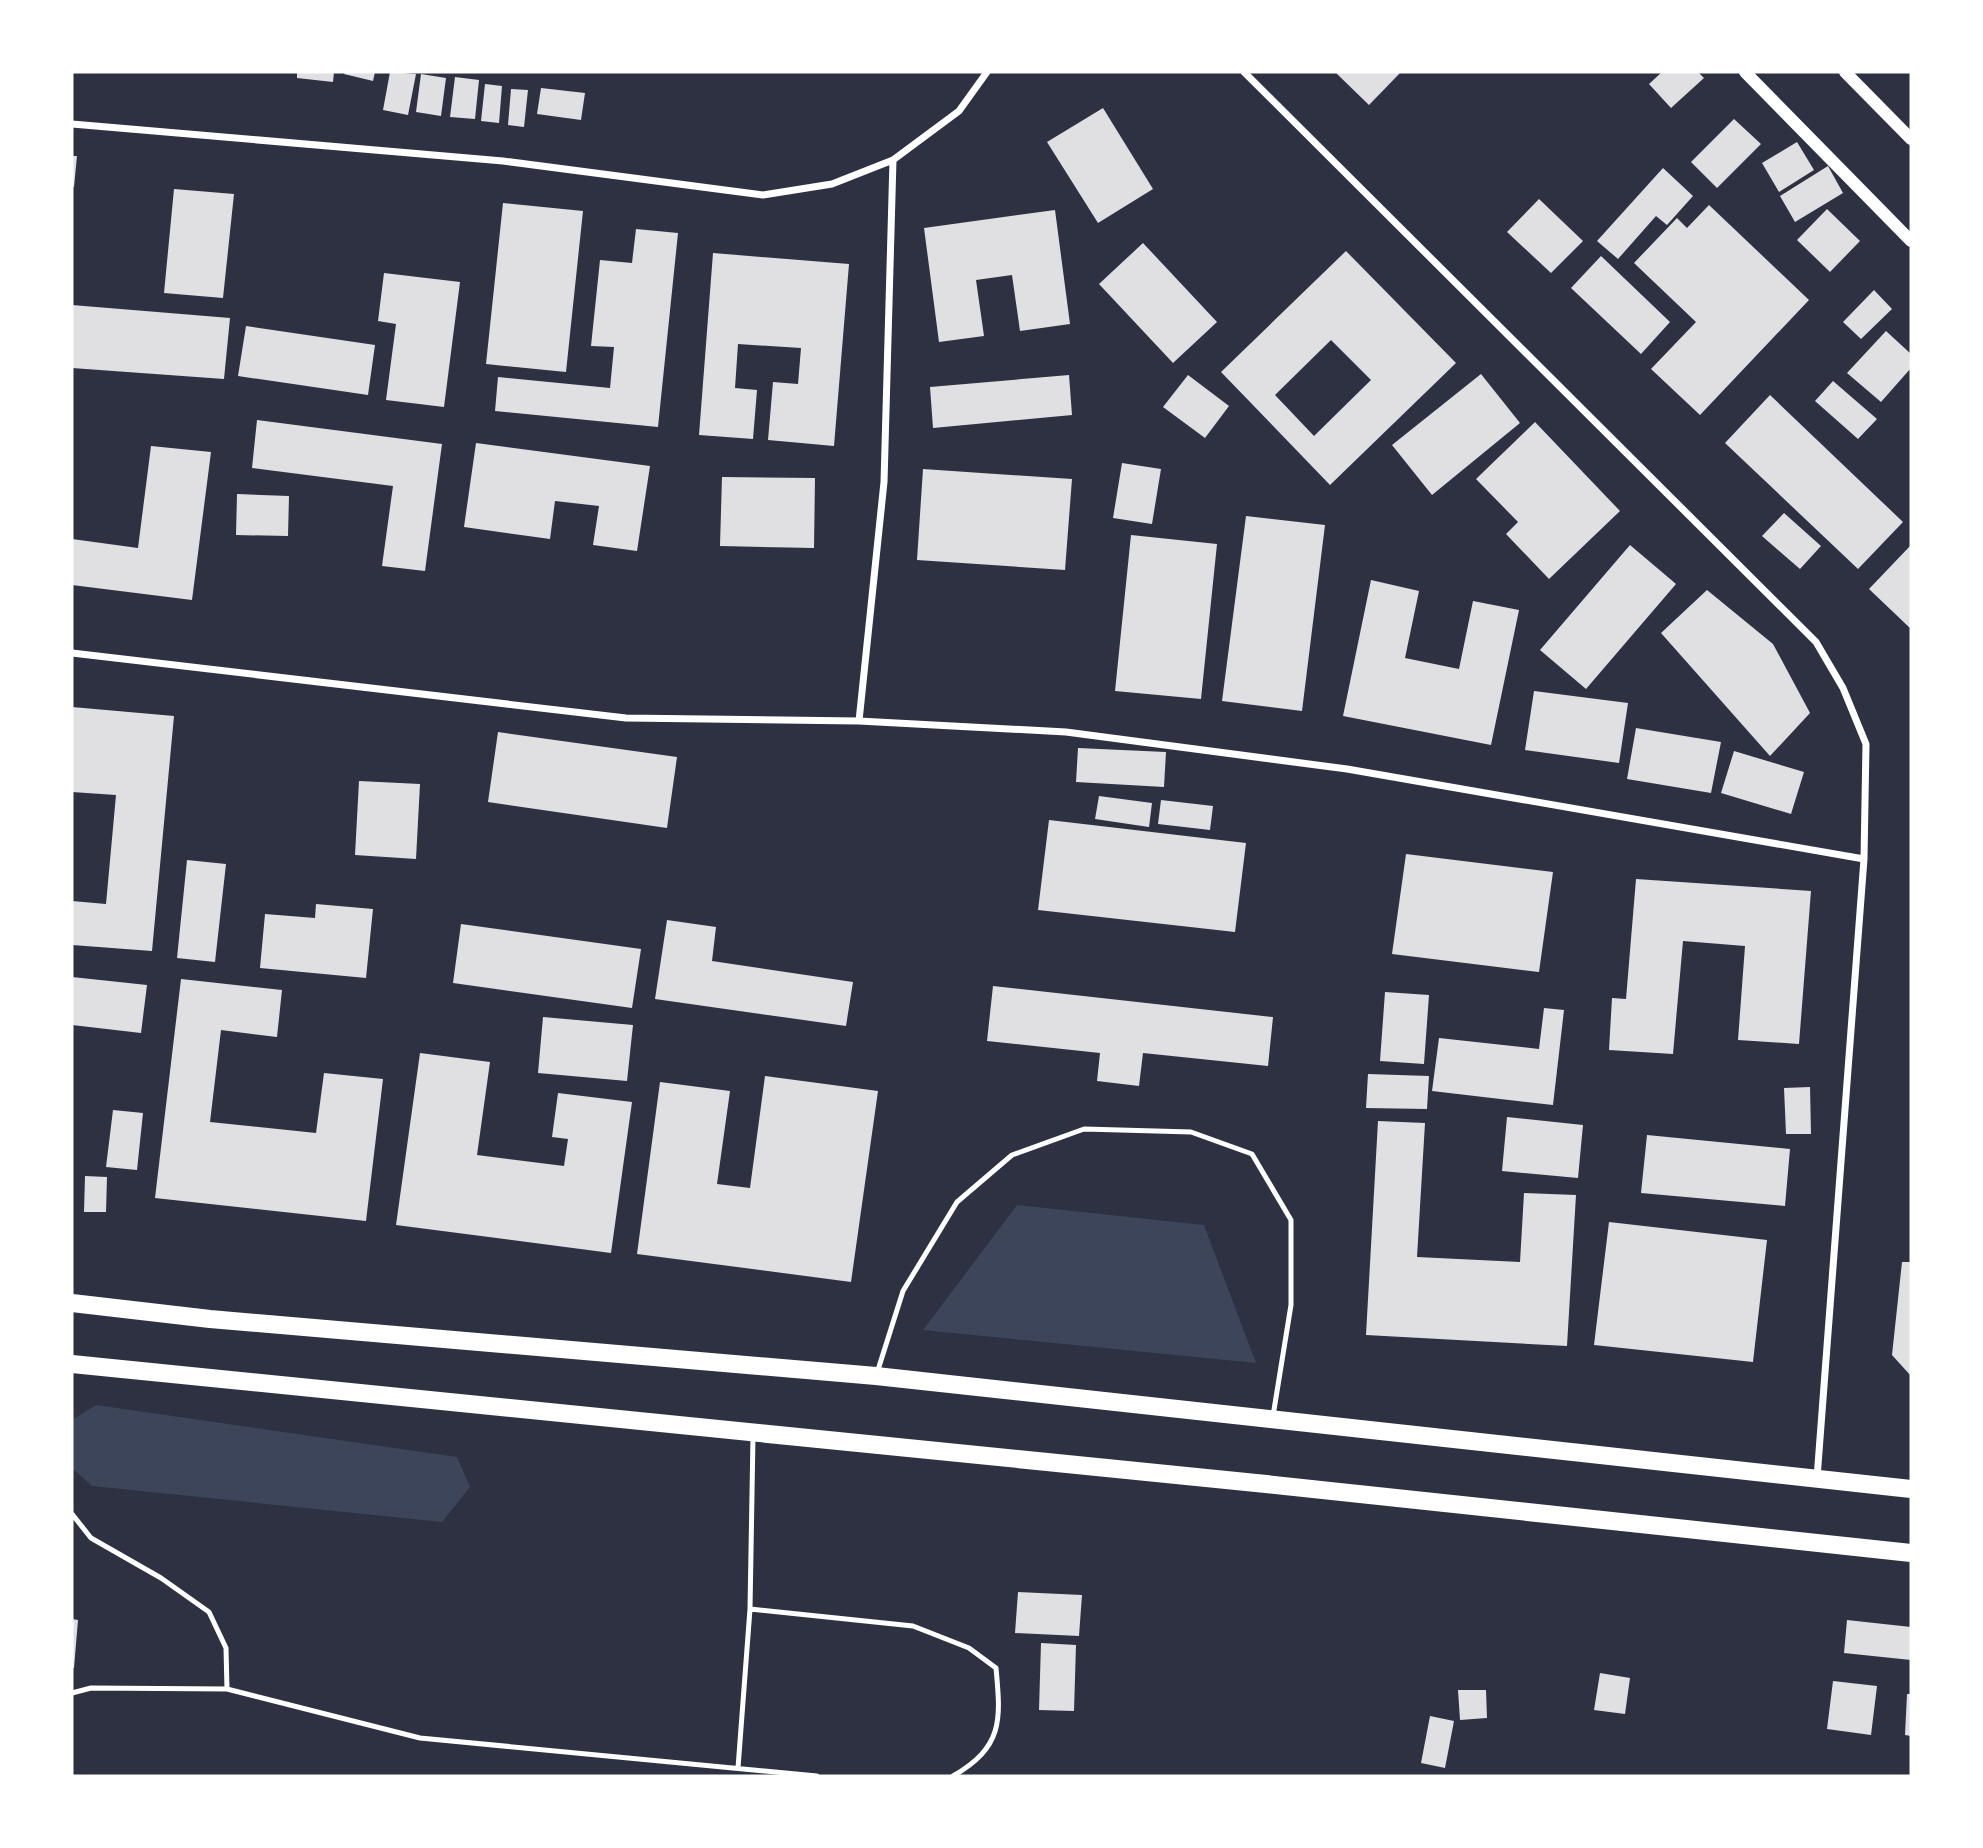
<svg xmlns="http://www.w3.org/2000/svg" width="1983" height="1848" viewBox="0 0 1983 1848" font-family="'Zilla Slab',serif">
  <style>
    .green { fill: #3c4559 }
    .building { fill: #e0e0e3; fill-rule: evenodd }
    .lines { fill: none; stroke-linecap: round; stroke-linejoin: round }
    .service { stroke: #fff; stroke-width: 5 }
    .minor { stroke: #fff; stroke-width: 7 }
    .tertiary { stroke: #fff; stroke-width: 12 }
    .primary { stroke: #fff; stroke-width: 18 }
  </style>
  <rect width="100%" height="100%" fill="#2d3142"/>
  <!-- green -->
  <path class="green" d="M1017 1205 1204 1225 1256 1363 923 1330Z
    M96 1405 457 1457 470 1487 442 1522 92 1486 72 1468V1420Z"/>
  <!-- building -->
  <path class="building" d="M297 72H334L333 82 297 78Z
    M345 72H375L373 81 344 74Z
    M390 72 416 74 408 115 383 110Z
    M1335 72H1401L1369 105Z
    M1662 72H1698L1704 78 1671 108 1649 84Z
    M421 74 446 78 441 116 416 112Z
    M455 77 479 80 475 119 450 117Z
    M485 84 502 86 499 123 481 121Z
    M541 88 585 93 581 120 537 114Z
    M511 89 528 90 524 127 508 125Z
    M1103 108 1153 189 1098 223 1047 142Z
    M1734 119 1761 144 1717 188 1691 162Z
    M1797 142 1814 170 1779 192 1762 163Z
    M72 156H77L74 187 72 186Z
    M1828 166 1843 193 1795 222 1780 196Z
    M1663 168 1693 196 1667 225 1656 216 1618 259 1597 241Z
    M174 189 234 194 223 298 164 293Z
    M1539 199 1583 241 1551 273 1507 232Z
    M503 203 583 211 566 372 486 364Z
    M1709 205 1809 300 1700 415 1651 369 1696 322 1634 263 1677 218 1687 228Z
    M1827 209 1860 241 1830 272 1797 240Z
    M1055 210 1070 324 1020 331 1012 275 976 280 984 336 939 342 924 228Z
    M636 229 678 233 658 427 495 411 498 377 610 388 614 347 591 346 600 260 632 263Z
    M1143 243 1217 322 1173 363 1099 284Z
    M1346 251 1456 363 1330 485 1221 372ZM1331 340 1371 380 1314 436 1275 395Z
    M713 253 849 264 834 446 768 440 773 382 798 384 801 348 738 344 735 388 757 390 753 439 699 435Z
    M1601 256 1670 322 1641 354 1571 288Z
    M384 273 460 282 444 407 386 400 396 324 378 321Z
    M1874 290 1892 309 1861 339 1843 322Z
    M72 305 230 318 224 379 72 368Z
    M246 326 375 345 368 395 238 376Z
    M1886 331 1911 354V368L1881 402 1847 373Z
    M1481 374 1520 423 1432 495 1392 445Z
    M1069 375 1072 415 933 428 930 387Z
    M1188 375 1229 406 1205 438 1163 407Z
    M1833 381 1877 419 1858 439 1815 401Z
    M1770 395 1903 522 1858 569 1725 443Z
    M257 420 442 444 425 571 382 566 393 486 252 468Z
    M1535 422 1620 511 1549 579 1506 534 1518 522 1476 479Z
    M476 443 650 466 637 551 593 545 599 506 555 501 550 539 464 527Z
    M151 446 211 452 192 600 72 585V539L138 548Z
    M1122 463 1161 469 1152 524 1113 518Z
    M923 469 1072 479 1065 570 917 560Z
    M722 477 815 478 814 548 720 546Z
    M237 494 289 496 288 536 236 535Z
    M1784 513 1821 546 1800 569 1762 536Z
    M1246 516 1325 525 1302 711 1222 701Z
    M1131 535 1217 544 1201 699 1115 691Z
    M1630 545 1676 584 1586 689 1540 650Z
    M1911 545V629L1869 589Z
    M1371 580 1419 591 1405 658 1459 669 1473 601 1519 610 1491 745 1343 716Z
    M1707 590 1773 644 1810 713 1770 756 1661 633Z
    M1534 691 1628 703 1619 763 1525 750Z
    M72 707 174 716 152 951 72 945V901L106 904 116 795 72 792Z
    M1636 728 1721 742 1711 793 1627 779Z
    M498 732 677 757 667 828 488 802Z
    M1078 748 1166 752 1164 787 1076 782Z
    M1734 751 1804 772 1791 814 1721 793Z
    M359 781 420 784 416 859 355 855Z
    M1099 796 1152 803 1149 827 1095 819Z
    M1161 800 1213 806 1210 830 1158 824Z
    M1049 820 1246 843 1235 932 1038 910Z
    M1406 854 1553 872 1539 972 1392 954Z
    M187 860 226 864 215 962 177 958Z
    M1636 879 1811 891 1799 1044 1738 1040 1745 946 1683 941 1673 1054 1609 1050 1612 998 1626 999Z
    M316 904 373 909 366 978 260 968 265 914 315 918Z
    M667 920 716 927 712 961 853 982 846 1026 655 999Z
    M461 924 641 949 632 1008 453 983Z
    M72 977 147 985 141 1033 72 1025Z
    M181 979 282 990 277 1037 221 1030 210 1122 316 1133 324 1073 383 1079 366 1221 155 1198Z
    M993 986 1273 1017 1268 1066 1143 1053 1139 1086 1097 1081 1100 1053 987 1041Z
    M1385 992 1429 995 1424 1064 1380 1061Z
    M1544 1008 1564 1010 1553 1105 1432 1091 1439 1038 1539 1049Z
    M543 1017 633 1025 627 1081 538 1073Z
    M420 1053 490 1062 477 1155 564 1166 568 1139 552 1137 558 1093 632 1102 611 1253 396 1225Z
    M1368 1074 1429 1076 1427 1109 1366 1108Z
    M765 1076 878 1091 851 1282 637 1254 660 1082 730 1091 717 1184 750 1188Z
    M1810 1087 1811 1134H1786L1784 1088Z
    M113 1110 143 1113 137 1170 106 1167Z
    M1507 1117 1583 1125 1578 1178 1502 1171Z
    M1378 1121 1425 1123 1417 1257 1520 1262 1524 1193 1576 1195 1567 1346 1366 1335Z
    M1647 1135 1790 1149 1785 1206 1641 1193Z
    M85 1176 107 1177 106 1212H84Z
    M1609 1222 1767 1240 1753 1362 1594 1345Z
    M1902 1262H1911V1376L1892 1355Z
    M1018 1592 1082 1595 1079 1636 1015 1633Z
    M72 1619 78 1620 74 1668H72Z
    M1847 1620 1911 1627V1660L1844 1653Z
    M1041 1643 1076 1645 1074 1711 1039 1710Z
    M1600 1673 1630 1678 1625 1714 1594 1710Z
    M1833 1681 1877 1686 1871 1735 1827 1729Z
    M1458 1690H1486L1487 1718 1460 1720Z
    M1907 1694H1911V1736L1905 1735Z
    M1430 1716 1454 1721 1445 1768 1421 1763Z"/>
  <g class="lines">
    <!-- service -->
    <path class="service" d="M877 1373 903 1291 957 1202 1012 1155 1084 1129 1191 1132 1252 1154 1291 1220V1305L1273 1416
      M72 1514 91 1538 161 1578 209 1612 226 1648 227 1689
      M750 1609 913 1626 969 1648 996 1668C1001 1721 1003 1747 953 1776
      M72 1693 91 1688 227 1689 420 1738 817 1776
      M738 1768 750 1609 753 1436"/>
    <!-- minor -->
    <path class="minor" d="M1244 72 1816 642 1843 688 1866 744 1864 859 1817 1478
      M72 124 503 161 763 195 832 184 893 160 959 111 987 72
      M72 653 626 718 859 721 1066 732 1347 769 1864 859
      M859 721 884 482 893 160"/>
    <!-- tertiary -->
    <path class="tertiary" d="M1745 72 1911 241
      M1845 72 1911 139"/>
    <!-- primary -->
    <path class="primary" d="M72 1303 210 1319 876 1376 1911 1489
      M72 1364 1266 1484 1911 1553"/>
  </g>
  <!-- border -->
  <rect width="1983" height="1848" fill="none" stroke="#ffffff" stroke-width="147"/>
</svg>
